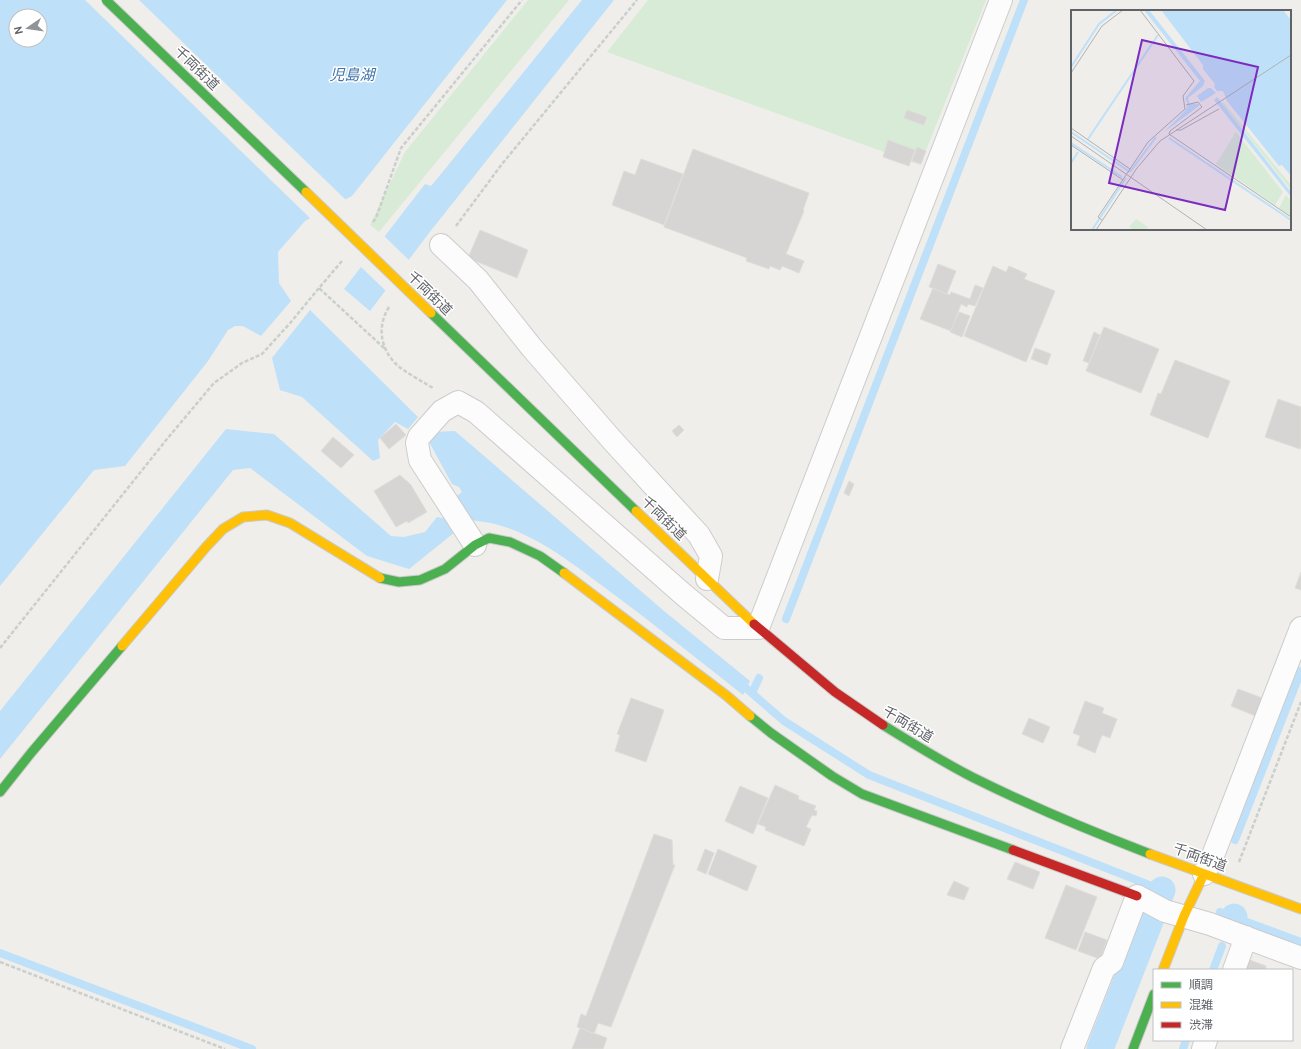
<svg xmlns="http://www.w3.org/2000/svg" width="1301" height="1049" viewBox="0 0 1301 1049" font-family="Cabin,'Noto Sans JP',sans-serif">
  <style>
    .green { fill: #d8ebd6 }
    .water { fill: #bfe0f9; fill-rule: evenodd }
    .pier { fill: #efeeea }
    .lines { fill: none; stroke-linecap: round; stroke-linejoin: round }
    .stream { stroke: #bfe0f9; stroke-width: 8 }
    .canal { stroke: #bfe0f9; stroke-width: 27 }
    .building { fill: #d6d5d3; stroke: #deddd9 }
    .street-casing { stroke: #cbcccc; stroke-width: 24 }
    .fast-casing { stroke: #cacacb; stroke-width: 11 }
    .slow-casing { stroke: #cacacb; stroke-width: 11 }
    .jam-casing { stroke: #cacacb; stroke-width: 11 }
    .path { stroke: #cacfcc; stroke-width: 2.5; stroke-dasharray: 4 2; stroke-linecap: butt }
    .street { stroke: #fdfcfc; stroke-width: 22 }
    .fast { stroke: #4caf50; stroke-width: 9 }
    .slow { stroke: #ffc107; stroke-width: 9 }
    .jam { stroke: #c62828; stroke-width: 9 }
    .fast-bridge-casing { stroke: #cacacb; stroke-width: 11; stroke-linecap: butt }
    .slow-bridge-casing { stroke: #cacacb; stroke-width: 11; stroke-linecap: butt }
    .fast-bridge { stroke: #4caf50; stroke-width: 9 }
    .slow-bridge { stroke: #ffc107; stroke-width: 9 }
    .labels { text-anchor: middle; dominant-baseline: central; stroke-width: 3; stroke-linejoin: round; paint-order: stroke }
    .street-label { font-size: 14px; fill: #5f6368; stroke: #fff }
    .water-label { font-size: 15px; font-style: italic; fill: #4174aa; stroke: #fff }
    .inset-river { fill: none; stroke: #bfe0f9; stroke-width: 2 }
    .inset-road { fill: none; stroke: #b1b2b2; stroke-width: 1 }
    .view { fill: #7b2cbf; fill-opacity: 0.15; stroke: #7b2cbf; stroke-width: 2 }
    .inset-edge { fill: none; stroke: #5f6368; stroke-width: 2 }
  </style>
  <rect width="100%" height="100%" fill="#efeeea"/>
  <!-- green -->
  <path class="green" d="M528 0H569L379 232 370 225 405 152Z
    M648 0H986L920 165 607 52Z"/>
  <!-- water -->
  <path class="water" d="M0 0H507L352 196 305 221 278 252 279 283 291 301 261 336 243 326H235L228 330 208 361 125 466 94 470 0 586ZM16 16H40V40H16Z
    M582 0H614L429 233 370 311 344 289 425 184 431 186 441 174Z
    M310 310 418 417 408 429 395 422 378 440 380 458 373 461 302 397 280 390 272 358Z
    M226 429 274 434 391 536 404 537 425 532 437 517 447 519 462 507 457 496 462 492 459 487 452 484 428 440 434 432 455 431 664 611 750 681 743 695C701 662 659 628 616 596 572 564 527 524 470 520L409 569 367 556 250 468 233 470 0 759V711Z"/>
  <!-- pier -->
  <path class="pier" d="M85 0H139L347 201 312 220Z
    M383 235 410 261 387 292 360 266Z"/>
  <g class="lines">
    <!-- stream -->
    <path class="stream" d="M786 619 1024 0
      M739 682 784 721 869 775 1162 890
      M752 693 759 678
      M1235 840 1301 671
      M1220 912 1301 942
      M0 953 252 1049
      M1213 970 1222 946
      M1183 1049 1186 1040"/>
    <!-- canal -->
    <path class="canal" d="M1231 922 1234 917
      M1100 1049 1162 890"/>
  </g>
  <!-- building -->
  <path class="building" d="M907 110 927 117 924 125 904 118Z
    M888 140 915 150 909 166 883 157Z
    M917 147 926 151 921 164 912 161Z
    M693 149 809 193 803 210 804 211 786 254 804 261 799 273 782 266 780 270 770 266 769 269 746 261 747 258 664 227Z
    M641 159 683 174 664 225 612 205 624 171 635 175Z
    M480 230 528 250 517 278 468 258Z
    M938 264 956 271 947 294 929 287Z
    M993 266 1006 272 1009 266 1027 274 1024 279 1055 291 1026 362 964 336Z
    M975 285 983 288 975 306 968 304 967 307 961 304 951 331 920 319 933 288 950 295 951 292 970 299Z
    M959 312 970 316 962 337 950 332Z
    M1104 327 1159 349 1141 393 1086 371Z
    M1094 332 1100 335 1089 363 1083 361Z
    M1035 348 1051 354 1047 365 1031 359Z
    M1175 360 1230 381 1208 438 1150 415 1158 393 1161 394Z
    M1278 399 1301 407V446L1300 449 1265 437Z
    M396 424 406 435 389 449 380 438Z
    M679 425 684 430 677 437 672 431Z
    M333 437 354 455 341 468 321 451Z
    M400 475 411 485 427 512 408 523 407 521 396 527 374 491Z
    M849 481 854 484 849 496 844 493Z
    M1301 572V590L1295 588Z
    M1238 689 1265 699 1258 717 1231 706Z
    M631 698 664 710 646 762 615 751 620 735 617 734Z
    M1085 701 1104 708 1102 713 1117 719 1110 738 1102 735 1095 753 1077 745 1080 736 1073 733Z
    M1029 718 1050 727 1043 743 1022 734Z
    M775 785 799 796 798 799 816 806 814 810 817 811 816 816 812 815 806 827 811 829 804 846 765 830 766 827 758 824Z
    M740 786 768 798 753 834 725 821Z
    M654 834 672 840 673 865H675L611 1027 598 1023 594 1034 577 1027 581 1014 586 1016Z
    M705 849 714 853 706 874 697 870Z
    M718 849 757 866 747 891 708 874Z
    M1015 862 1040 872 1033 889 1007 879Z
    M954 881 969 888 964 900 947 895Z
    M1066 885 1097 897 1076 950 1045 938Z
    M1085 932 1107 940 1100 959 1078 951Z
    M1247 959 1266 966 1265 970H1243Z
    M580 1028 607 1038 603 1049H572Z"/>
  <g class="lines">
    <!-- street casing -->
    <g class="street-casing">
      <path id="street" d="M441 245 478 280 532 348 612 440 699 535 711 556 707 579
        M475 545 420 460 417 443 419 437 442 411 458 402 476 412 684 595 724 628H758L1001 0
        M1204 874 1212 858 1301 628
        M1234 970 1246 937
        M1072 1049 1104 968 1112 962 1137 896 1165 911 1210 924 1301 958
        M1203 1049 1206 1040"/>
    </g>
    <!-- fast casing -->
    <g class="fast-casing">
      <path id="fast" d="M431 313 636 511
        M380 578 399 582 420 580 445 569 475 545 489 538 510 542 540 556 564 573
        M750 716 771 733 832 776 862 794 1013 850
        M883 725C912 743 941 761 972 777 1030 806 1090 831 1150 854
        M0 792 31 753 122 646
        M1133 1049 1154 994"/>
    </g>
    <!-- slow casing -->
    <g class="slow-casing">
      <path id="slow" d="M636 511 754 624
        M564 573 727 696 750 716
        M122 646 206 547 223 529 243 517 267 515 290 523 380 578
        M1150 854 1301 909
        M1163 970 1184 916 1204 874"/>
    </g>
    <!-- jam casing -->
    <g class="jam-casing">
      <path id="jam" d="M754 624 835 692 883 725
        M1013 850 1137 896"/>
    </g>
    <!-- path -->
    <path class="path" d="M373 222 376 218 401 148 522 0
      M456 226 502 164 637 0
      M342 261 319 288 384 348
      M389 307C377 326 380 348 396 364 403 371 423 382 433 388
      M0 648 167 439 214 383 242 363 262 354 291 322 319 288
      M1239 862 1301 702
      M0 962 225 1049"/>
    <!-- street -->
    <use href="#street" class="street"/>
    <!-- fast -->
    <use href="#fast" class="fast"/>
    <!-- slow -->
    <use href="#slow" class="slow"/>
    <!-- jam -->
    <use href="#jam" class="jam"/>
    <!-- fast-bridge casing -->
    <g class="fast-bridge-casing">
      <path id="fast-bridge" d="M106 0 306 192"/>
    </g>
    <!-- slow-bridge casing -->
    <g class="slow-bridge-casing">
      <path id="slow-bridge" d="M306 192 431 313"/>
    </g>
    <!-- fast-bridge -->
    <use href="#fast-bridge" class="fast-bridge"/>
    <!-- slow-bridge -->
    <use href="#slow-bridge" class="slow-bridge"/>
  </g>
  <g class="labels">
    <!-- street labels -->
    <g class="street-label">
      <text transform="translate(197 68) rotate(44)">千両街道</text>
      <text transform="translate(430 293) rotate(44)">千両街道</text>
      <text transform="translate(664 518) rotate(44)">千両街道</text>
      <text transform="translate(908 724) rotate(31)">千両街道</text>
      <text transform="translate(1200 857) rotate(20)">千両街道</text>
    </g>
    <!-- water labels -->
    <g class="water-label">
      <text x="352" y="75">児島湖</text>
    </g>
  </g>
  <!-- overview -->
  <g transform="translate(1071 10)">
    <rect width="220" height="220" fill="#efeeea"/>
    <path d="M152 92 220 175V180L151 93ZM165 122 212 182 204 195 145 154ZM215 185 220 191V207L208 198ZM65 209 77 217 75 220H63L58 217Z" fill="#d8ebd6"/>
    <path d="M73 0H78L134 71 132 76 117 88 118 93 128 94V96L93 122 114 101 117 95 114 88 129 71ZM90 0H212L220 10V166L211 155 208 156 156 91 152 81H146L143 77 144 74 132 59V55ZM137 78H140L145 83 130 92 126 86ZM146 87 220 182V187L143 90Z" fill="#bfe0f9"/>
    <path class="inset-river" d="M0 57 28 14 46 0M0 122 59 162M98 128 220 210M17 129 87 25M0 133 51 167M0 153 7 142M59 162 85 127M21 220 55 168"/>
    <path class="inset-road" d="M0 63 31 16 52 0M115 95 127 92 131 97 99 121 98 124 220 207M0 118 59 159 27 207 31 210M105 120H110L148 99M0 126 136 220M0 135 52 170M59 159 77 132 114 99 112 86 123 71 69 0M25 220 66 158 89 131 220 45"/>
    <path class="view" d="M71 30 187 57 154 200 38 173Z"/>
    <rect width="220" height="220" class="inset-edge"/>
  </g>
  <!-- legend -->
  <rect x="1153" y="969" width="140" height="72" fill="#ffffff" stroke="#bfc1c3"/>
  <rect x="1161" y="982" width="20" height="6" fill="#4caf50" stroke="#bfc1c3"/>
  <text x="1189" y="989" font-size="12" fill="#5f6368">順調</text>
  <rect x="1161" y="1002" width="20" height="6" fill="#ffc107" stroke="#bfc1c3"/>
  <text x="1189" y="1009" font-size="12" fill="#5f6368">混雑</text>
  <rect x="1161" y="1022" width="20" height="6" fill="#c62828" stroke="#bfc1c3"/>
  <text x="1189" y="1029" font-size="12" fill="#5f6368">渋滞</text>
  <!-- north arrow -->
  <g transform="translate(28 28) rotate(257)"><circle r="19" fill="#ffffff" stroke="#bfc1c3"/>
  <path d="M0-3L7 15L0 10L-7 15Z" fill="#919496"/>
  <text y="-6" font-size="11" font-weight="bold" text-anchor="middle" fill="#5f6368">N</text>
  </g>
</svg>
